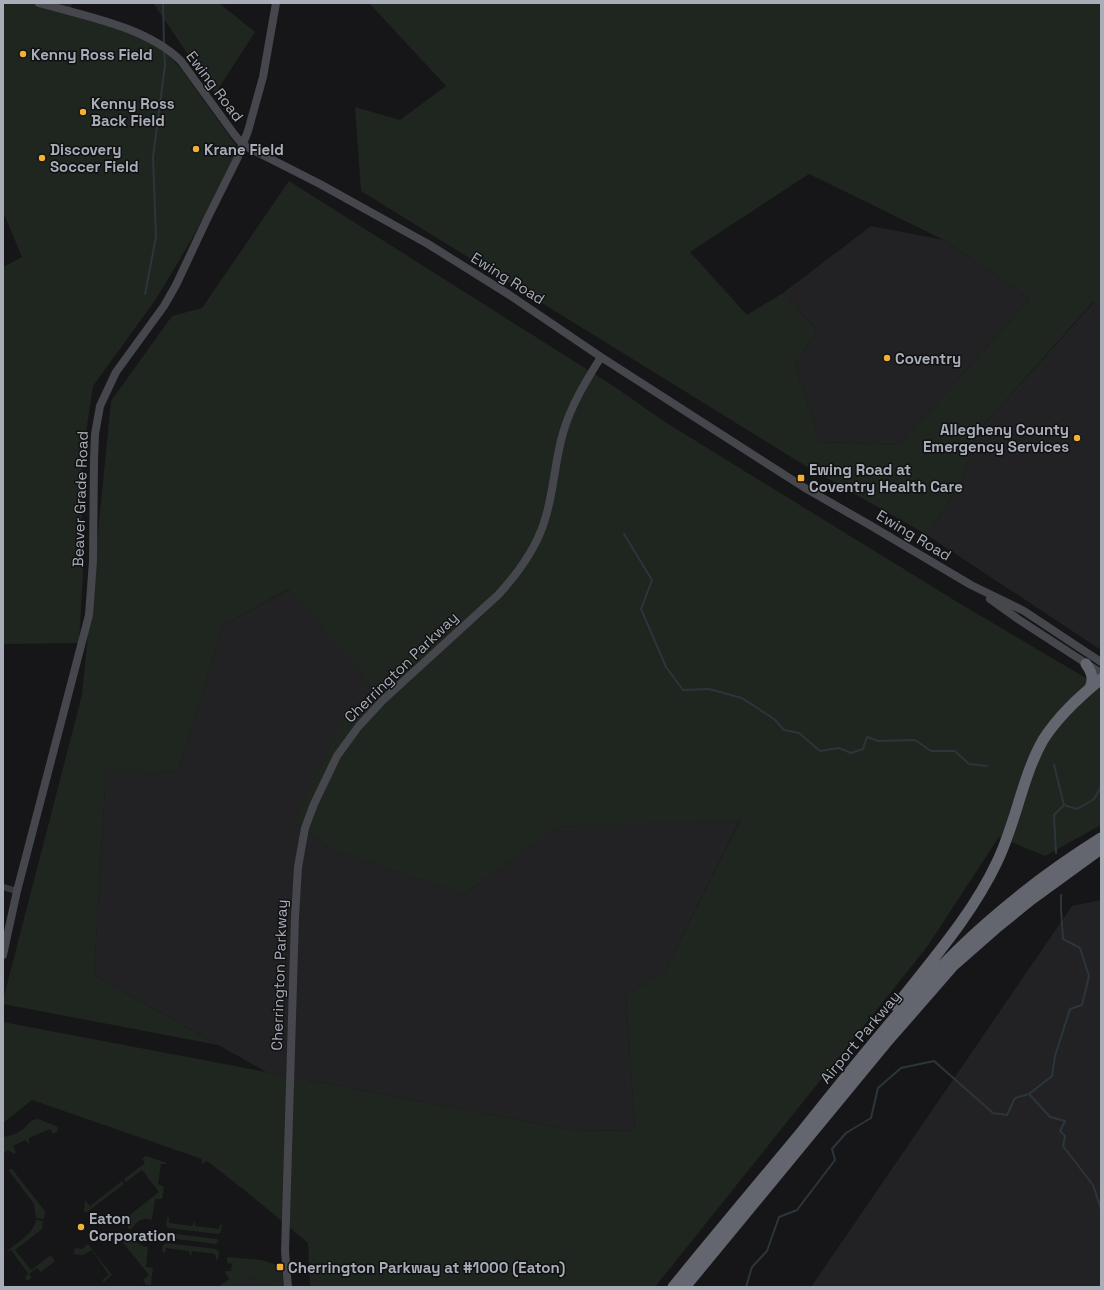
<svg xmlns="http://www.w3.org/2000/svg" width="1104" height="1290" viewBox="0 0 1104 1290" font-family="'Space Grotesk',sans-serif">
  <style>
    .built { fill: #222225 }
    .green { fill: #1e261f; fill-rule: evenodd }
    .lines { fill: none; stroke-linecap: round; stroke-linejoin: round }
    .stream { stroke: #2c353c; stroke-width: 2 }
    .street { stroke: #37383d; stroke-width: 6 }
    .secondary { stroke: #45474d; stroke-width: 8 }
    .highway { stroke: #63666e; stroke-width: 11 }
    .poi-dot { fill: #f2b134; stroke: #111113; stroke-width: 1.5 }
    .labels { text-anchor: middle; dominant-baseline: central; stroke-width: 3; stroke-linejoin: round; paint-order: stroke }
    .poi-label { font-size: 15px; font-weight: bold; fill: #a8adb8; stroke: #111113; text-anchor: start }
    .street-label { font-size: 15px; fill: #a8adb8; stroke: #111113 }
  </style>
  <rect width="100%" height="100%" fill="#161618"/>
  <!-- built -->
  <path class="built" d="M871 226 944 240 1030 299 899 445 820 442 795 365 817 330 783 293Z
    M1094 302 1101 307V650L927 535 960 485 978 431Z
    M290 589 383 700 294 822 330 849 464 894 556 827 741 818 664 973 626 995 635 1131 571 1130 266 1072 94 975 106 769 178 772 223 625Z
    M1101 900V1287H811L1072 906Z
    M259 1265 275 1287H228Z"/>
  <!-- green -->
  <path class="green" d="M3 3H72L71 12 132 30 163 49 182 70 238 148 192 239 156 299 93 386 81 465 83 573 79 643 3 644V267L22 257 3 212Z
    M153 3H219L255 32 215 94Z
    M369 3H1101V307L1093 302 978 431 960 485 927 535 809 468 361 191 355 107 400 120 446 86ZM809 174 944 240 1030 299 899 445 820 442 795 365 817 330 783 293 747 315 690 252Z
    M289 181 615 387 665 422 959 603 1101 687V825L1045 856 999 837 927 947 655 1287H310L308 1243 248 1193 207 1161 202 1164V1159L32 1100 3 1123V1022L571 1130 635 1131 626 995 664 973 741 819 557 827 464 894 330 849 294 822 343 721 383 700 289 589 223 625 178 772 106 770 94 975 218 1045 3 1004V1000L82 695 111 401 172 316 202 308Z
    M38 1119 56 1126 58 1128 57 1132 53 1134 50 1129 29 1138V1144L25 1140 13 1146 16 1152 14 1154 8 1150 3 1154V1137C10 1136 16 1134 22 1130 27 1126 30 1119 38 1119Z
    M146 1156 167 1163 166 1164H161L158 1184 164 1187 162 1199H155L152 1220C142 1217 137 1221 132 1229H128L127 1217 159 1192 142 1170 126 1182 124 1179 145 1163 142 1159Z
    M12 1169 45 1211 44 1219 36 1218 34 1204 9 1171V1169Z
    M122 1181 124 1184 87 1212H84L85 1200 90 1206Z
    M168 1217 169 1218V1223L192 1226 195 1221V1226L219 1229 220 1225 222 1224 221 1232 218 1234 168 1228 166 1225 167 1218Z
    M36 1220 43 1221 42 1229 15 1250 31 1270 51 1255 55 1261 41 1272 37 1268 29 1274 32 1278 29 1280H26L25 1277 28 1273 11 1250 5 1252C17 1243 33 1235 36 1220Z
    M128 1232 132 1233C135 1242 139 1246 148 1247L146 1267 153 1268 151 1285H146L143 1280 149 1275 123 1243Z
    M168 1233 217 1239 219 1242 216 1244 168 1238 166 1236Z
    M166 1243 216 1249 219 1252 218 1259 216 1260 215 1254 192 1251 191 1256 190 1257 189 1251 166 1248 165 1252 164 1253 162 1252 163 1245Z
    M88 1244 112 1275 104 1282 102 1280 109 1275 92 1250 83 1255 73 1254 74 1252 75 1248 82 1249Z
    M227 1257 261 1260 280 1266 282 1269 284 1287H266L260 1276 254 1278 251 1274 233 1287H218L229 1279 225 1272 227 1271H231L232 1264 227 1263Z"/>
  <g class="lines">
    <!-- stream -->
    <path class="stream" d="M163 3 164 44
      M145 294 156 237 153 157 165 65 164 51
      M624 534 652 580 641 609 666 667 683 690 709 689 742 698 774 719 784 730 799 733 820 751 839 748 851 753 863 749 867 737 878 741 915 740 931 751H955L969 764 987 766
      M1054 765 1064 805
      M1056 853 1054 815 1064 805 1077 809 1094 799 1101 787
      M1030 1095 1050 1117 1065 1121 1060 1131 1065 1136 1063 1146 1093 1185 1101 1209
      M746 1287 752 1267 767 1251 779 1217 797 1210 835 1160 832 1149 846 1133 871 1118 878 1088 901 1068 934 1061 993 1113 1007 1115 1015 1098 1029 1094 1052 1076 1055 1056 1070 1009 1082 1005 1089 976 1080 948 1063 939 1061 909V895"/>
    <!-- street -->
    <path class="street" d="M3 887 17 891"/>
    <!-- secondary -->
    <path class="secondary" d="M39 3C85 16 147 27 181 61L234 134 243 145 320 184 428 244 508 294 601 357 805 488 868 524 971 585 1024 611 1101 662
      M990 599 1018 619 1101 673
      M3 955 17 891 89 615 93 561 94 460 95 434 100 406 116 372 164 306 176 285 207 219 237 159 248 131 263 77 276 3
      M288 1287 285 1251 295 917 298 867 305 828 314 804 337 756 358 727 383 700 499 594C519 572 538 546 546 516 554 489 555 460 563 433 571 405 586 381 601 357"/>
    <!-- highway -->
    <path class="highway" d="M1086 664C1092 672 1094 679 1090 688
      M896 1006C932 960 972 915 997 862 1016 823 1022 777 1043 740 1058 716 1079 697 1101 679
      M673 1287C716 1234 760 1182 803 1130 861 1058 918 983 988 922 1023 891 1061 863 1101 838
      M685 1287 886 1043 954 965 995 929 1032 899 1101 849"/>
  </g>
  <!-- markers -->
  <g class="poi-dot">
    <circle cx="23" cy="54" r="4"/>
    <circle cx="83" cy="112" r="4"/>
    <circle cx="196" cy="149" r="4"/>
    <circle cx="42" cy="158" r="4"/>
    <circle cx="887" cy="358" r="4"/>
    <circle cx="1077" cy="438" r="4"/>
    <rect x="797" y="474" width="8" height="8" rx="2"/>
    <circle cx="81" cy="1227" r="4"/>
    <rect x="276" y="1263" width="8" height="8" rx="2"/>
  </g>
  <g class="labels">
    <!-- poi labels -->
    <g class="poi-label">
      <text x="31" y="54">Kenny Ross Field</text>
      <text x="91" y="103">Kenny Ross<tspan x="91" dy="17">Back Field</tspan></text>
      <text x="50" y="149">Discovery<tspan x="50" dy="17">Soccer Field</tspan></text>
      <text x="204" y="149">Krane Field</text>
      <text x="895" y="358">Coventry</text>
      <text x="1069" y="429" text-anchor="end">Allegheny County<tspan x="1069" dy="17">Emergency Services</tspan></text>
      <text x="809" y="469">Ewing Road at<tspan x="809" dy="17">Coventry Health Care</tspan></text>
      <text x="89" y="1218">Eaton<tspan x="89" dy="17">Corporation</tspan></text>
      <text x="288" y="1267">Cherrington Parkway at #1000 (Eaton)</text>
    </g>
    <!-- street labels -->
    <g class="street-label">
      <text transform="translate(215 86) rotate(53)">Ewing Road</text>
      <text transform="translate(508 278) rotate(32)">Ewing Road</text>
      <text transform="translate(80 499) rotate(-88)">Beaver Grade Road</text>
      <text transform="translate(914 535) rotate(31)">Ewing Road</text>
      <text transform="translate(401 667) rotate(-44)">Cherrington Parkway</text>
      <text transform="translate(279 975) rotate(-88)">Cherrington Parkway</text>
      <text transform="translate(860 1037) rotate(-50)">Airport Parkway</text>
    </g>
  </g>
  <!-- border -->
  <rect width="1104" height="1290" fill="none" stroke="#a8adb8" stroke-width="8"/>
</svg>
